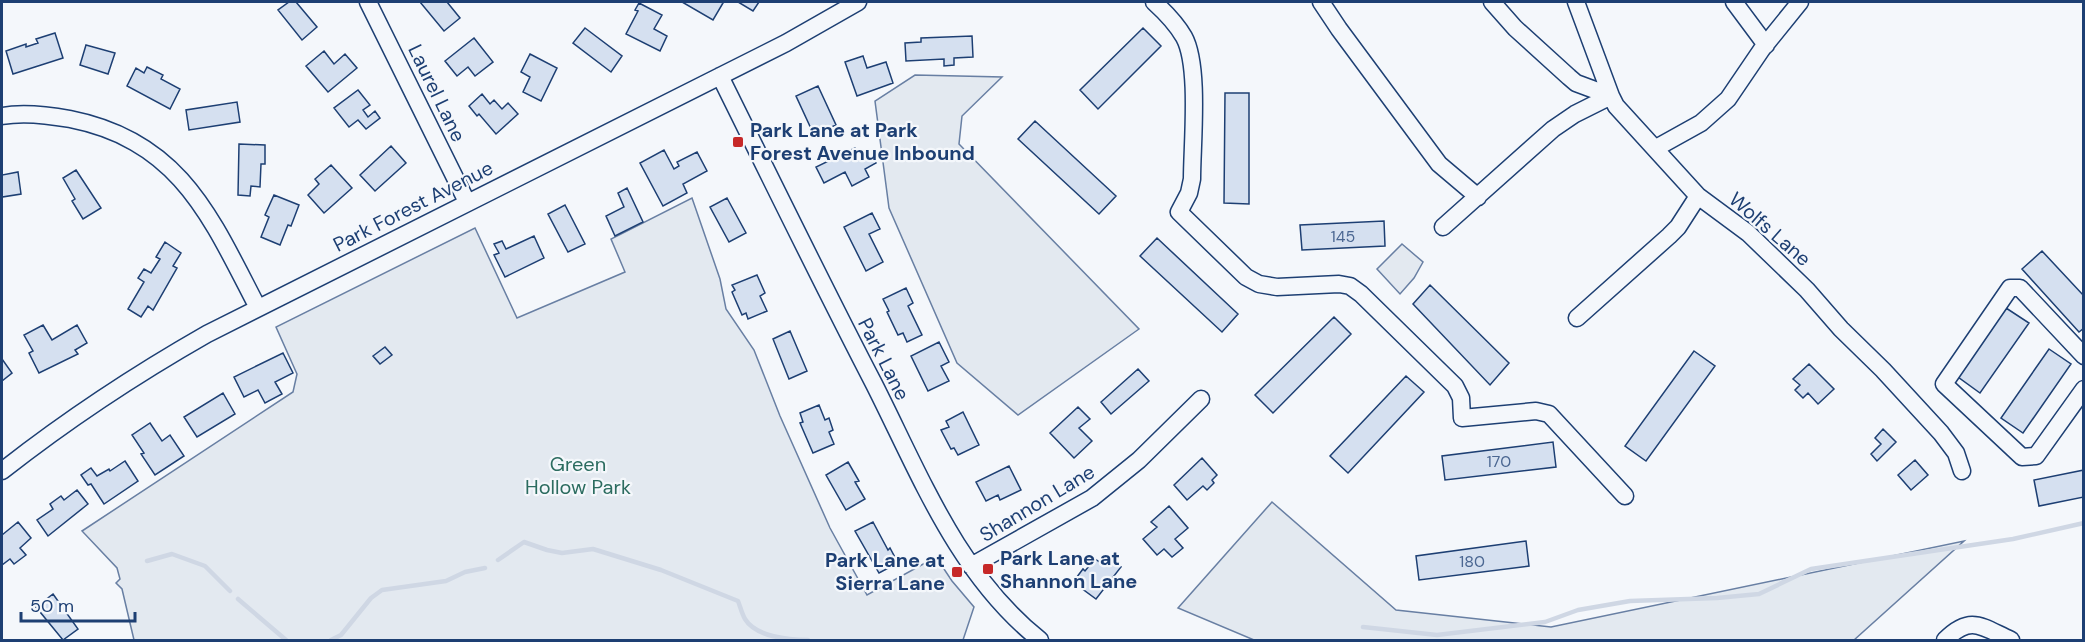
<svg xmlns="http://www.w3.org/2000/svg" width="2085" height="642" viewBox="0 0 2085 642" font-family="'DM Sans',sans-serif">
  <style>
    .green { fill: #e3e9f0; stroke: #687fa3; stroke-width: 1.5 }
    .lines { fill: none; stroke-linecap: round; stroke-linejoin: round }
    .stream { stroke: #cfd7e4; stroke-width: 4.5 }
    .building { fill: #d5e0f0; stroke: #1d3f73; stroke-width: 1.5 }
    .minor-casing { stroke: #1d3f73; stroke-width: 19 }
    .minor { stroke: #f4f7fb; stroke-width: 16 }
    .poi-dot { fill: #c62828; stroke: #f4f7fb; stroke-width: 2 }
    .labels { text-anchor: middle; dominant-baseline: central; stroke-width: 4.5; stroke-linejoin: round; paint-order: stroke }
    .number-label { font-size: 16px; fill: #4b6792 }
    .street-label { font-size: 20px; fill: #1d3f73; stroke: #f4f7fb }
    .poi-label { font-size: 20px; font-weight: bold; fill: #1d3f73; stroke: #f4f7fb; text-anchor: start }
    .park-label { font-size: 20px; fill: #2c6c60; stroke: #f4f7fb }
  </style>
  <rect width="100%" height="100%" fill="#f4f7fb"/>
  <!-- green -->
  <path class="green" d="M915 75 1002 77 962 116 959 144 1139 329 1018 415 957 363 889 208 875 101Z
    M692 198 720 279 726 309 754 350 780 416 830 528 867 595 936 557 952 581 974 607 963 640H134L122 589 116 583 120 579 117 568 82 531 293 392 297 374 276 327 475 228 517 318 625 272 611 239Z
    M1402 244 1423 262 1414 278 1400 294 1377 269Z
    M1272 502 1396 610 1551 627 1964 541 1854 640H1254L1178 608Z"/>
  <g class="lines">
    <!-- stream -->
    <path class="stream" d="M498 560 524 542 547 550 562 553 593 549 661 570 738 601C740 606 742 614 745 619 756 637 789 640 808 640
      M147 561 172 554 205 566 230 591
      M238 599 286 640
      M1363 627 1437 635 1545 622 1578 610 1630 601 1717 598 1759 594 1811 569 2013 539 2084 523
      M331 640 341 635 371 598 382 590 446 581 465 572 485 568"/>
  </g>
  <!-- building -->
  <path class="building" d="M289 2H296L317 27 302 40 278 10Z
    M420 2H447L460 18 444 31Z
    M682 2H721L723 3 713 20Z
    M738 2H759L753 11Z
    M639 3 662 15 654 29 667 36 660 51 626 34 638 11 635 10Z
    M585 28 622 56 611 72 573 43Z
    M1143 28 1161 46 1098 109 1080 90Z
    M55 33 63 58 13 74 6 51 26 44V47L38 43 36 39Z
    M972 36 973 57 954 58V65L944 66V59L906 61 905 43 921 42V38Z
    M474 38 493 62 475 76 468 67 457 76 445 61Z
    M86 45 115 53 108 74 80 65Z
    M324 51 334 64 345 54 357 68 328 92 306 66Z
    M530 54 557 68 541 101 523 92 530 77 521 72Z
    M863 56 867 68 886 62 893 83 857 96 845 62Z
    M147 67 163 75 161 79 180 89 170 109 127 86 136 68 144 73Z
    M818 86 836 125 814 135 796 96Z
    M358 90 370 105 363 110 368 117 375 111 380 118 366 129 358 120 349 127 334 108Z
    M1225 93H1249V204L1224 203Z
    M482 94 490 104 494 100 502 109 508 103 518 114 496 134 479 114 477 116 469 106Z
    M237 102 240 122 189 130 186 110Z
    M1035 121 1116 196 1099 214 1018 139Z
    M239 144 265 145V164H261L260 187 251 186 250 196 238 195Z
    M391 146 406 163 375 191 360 175Z
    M855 148 861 159 872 154 876 163 865 169 869 177 852 186 845 172 824 183 816 167Z
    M664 150 674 169 679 166 677 162 697 152 707 171 683 184 687 193 663 206 640 163Z
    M331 165 352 188 324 213 308 195 319 184 315 179Z
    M76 170 101 208 83 219 72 201 75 199 63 178Z
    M18 172 21 194 2 197V175Z
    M627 188 643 222 615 236 606 216 624 207 618 193Z
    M274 195 299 205 291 226 288 225 280 245 261 237 269 217 265 215Z
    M727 198 746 233 729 242 710 207Z
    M565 205 585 244 568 252 548 214Z
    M872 213 880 229 869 234 883 262 866 271 844 227Z
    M1384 221 1385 246 1302 250 1300 225Z
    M534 236 544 258 505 277 494 255 499 253 494 244 502 241 506 249Z
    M1157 238 1238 314 1222 332 1140 256Z
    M165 242 181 253 173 266 177 268 153 310 148 306 141 317 128 309 144 282 138 278 144 269 151 273 160 259 156 257Z
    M2042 251 2084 296V328L2079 332 2022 269Z
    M757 275 765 293 760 296 767 311 748 319 746 313 742 315 732 292 735 290 732 285Z
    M1430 285 1509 363 1490 385 1413 304Z
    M906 288 913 303 908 306 922 335 907 342 903 333 898 335 887 312 889 311 883 299Z
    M2006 308 2029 323 1980 393 1958 377Z
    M1334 317 1351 334 1273 413 1255 395Z
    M43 325 52 340 77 325 87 343 75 350 78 354 39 373 29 353 33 351 24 335Z
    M790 331 807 371 789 379 773 339Z
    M939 342 949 362 941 366 949 381 928 391 911 356Z
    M385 347 392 355 380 364 373 356Z
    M2049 349 2071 364 2023 433 2001 418Z
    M1694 351 1715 366 1646 461 1625 446Z
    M283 353 293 373 275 382 282 394 265 403 258 390 244 397 234 377Z
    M2 359 12 373 2 381Z
    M1809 364 1834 389 1818 404 1808 393 1803 398 1795 390 1800 385 1793 379Z
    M1138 369 1149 381 1111 414 1101 402Z
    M1406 376 1424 392 1348 473 1330 456Z
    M223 393 235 414 197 437 184 417Z
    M819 405 825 420 829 418 833 430 829 432 834 444 813 453 800 423 803 422 800 413Z
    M1078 407 1090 419 1079 428 1092 441 1074 458 1050 433Z
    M963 412 979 445 958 455 954 448 951 449 941 430 949 427 946 421Z
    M150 423 162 441 170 435 184 456 155 475 141 454 144 453 132 435Z
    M1883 429 1896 442 1877 461 1871 454 1881 444 1875 438Z
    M1553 442 1556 467 1445 480 1442 456Z
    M1202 458 1217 475 1212 480 1214 483 1207 490 1203 486 1187 500 1174 485Z
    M1915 460 1928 475 1911 490 1898 475Z
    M125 461 138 481 104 504 91 484 88 485 81 475 91 468 97 476 109 469 110 471Z
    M848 462 859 481 855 482 865 499 846 510 826 475Z
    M1009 466 1021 490 1000 500 998 495 986 501 976 482Z
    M2084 470V497L2039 506 2034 480Z
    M77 490 88 504 48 536 37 520 53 509 50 504 61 496 64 500Z
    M1169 506 1188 528 1175 539 1183 548 1172 557 1164 549 1157 555 1143 539 1157 527 1151 522Z
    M18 522 31 538 20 548 26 555 14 564 10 559 2 565V535Z
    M873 522 888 550 890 548 898 563 879 573 855 531Z
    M1526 541 1529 566 1419 580 1416 556Z
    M1109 558 1121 567 1096 599 1073 582 1083 569 1085 571 1095 559 1104 565Z
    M53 594 78 629 63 640 36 607Z"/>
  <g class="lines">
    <!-- minor casing -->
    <g class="minor-casing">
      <path id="minor" d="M368 2 467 202
        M1154 2C1165 12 1176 23 1184 37 1200 66 1192 144 1192 179L1189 193 1179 212 1246 277 1259 284 1277 287 1339 284 1350 286 1361 294 1455 386 1461 398 1462 418 1536 411 1549 414 1625 496
        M1321 2 1339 29 1439 164 1478 197
        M1492 2 1515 28 1569 77 1576 83 1611 96
        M1576 2 1611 96 1616 106 1698 196 1748 233 1807 290 1841 329 1883 370 1941 433 1956 453 1962 471
        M1734 2 1766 45
        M720 76C771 179 821 282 874 384 920 475 958 575 1040 640
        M2 116C23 112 48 115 70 119 181 141 211 218 258 308
        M1656 148 1701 123 1728 99 1762 49 1800 2
        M1443 227 1553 129 1575 114 1611 96
        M1577 318 1669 236 1678 227 1698 196
        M2084 356 2020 288H2010L1944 384 2022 457 2036 456 2084 389
        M2 471C67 420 135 375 207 334L786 43 858 2
        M971 566 1092 498 1139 460 1201 399
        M1945 640C1971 614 1982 627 2011 640"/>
    </g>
    <!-- minor -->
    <use href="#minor" class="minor"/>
  </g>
  <!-- markers -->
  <g class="poi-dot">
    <rect x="732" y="136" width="12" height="12" rx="3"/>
    <rect x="982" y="563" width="12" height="12" rx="3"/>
    <rect x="951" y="566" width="12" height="12" rx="3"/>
  </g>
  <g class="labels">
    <!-- number labels -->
    <g class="number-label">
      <text x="1343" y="236">145</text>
      <text x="1499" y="461">170</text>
      <text x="1472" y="561">180</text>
    </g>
    <!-- street labels -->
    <g class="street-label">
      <text transform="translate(437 93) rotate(64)">Laurel Lane</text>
      <text transform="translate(413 206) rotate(-27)">Park Forest Avenue</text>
      <text transform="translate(1770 229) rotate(41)">Wolfs Lane</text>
      <text transform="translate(884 359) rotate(63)">Park Lane</text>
      <text transform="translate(1037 503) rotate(-31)">Shannon Lane</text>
    </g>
    <!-- poi labels -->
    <g class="poi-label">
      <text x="750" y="130">Park Lane at Park<tspan x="750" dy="23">Forest Avenue Inbound</tspan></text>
      <text x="1000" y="558">Park Lane at<tspan x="1000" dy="23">Shannon Lane</tspan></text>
      <text x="945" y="560" text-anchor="end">Park Lane at<tspan x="945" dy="23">Sierra Lane</tspan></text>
    </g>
    <!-- park labels -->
    <g class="park-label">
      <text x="578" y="464">Green<tspan x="578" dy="23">Hollow Park</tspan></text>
    </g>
  </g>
  <!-- border -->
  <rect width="2085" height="642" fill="none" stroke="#1d3f73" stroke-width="6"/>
  <!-- scale -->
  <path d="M21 612v9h114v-9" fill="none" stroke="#1d3f73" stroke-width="3"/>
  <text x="30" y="612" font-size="18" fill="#1d3f73" stroke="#f4f7fb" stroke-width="4.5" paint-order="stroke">50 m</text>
</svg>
